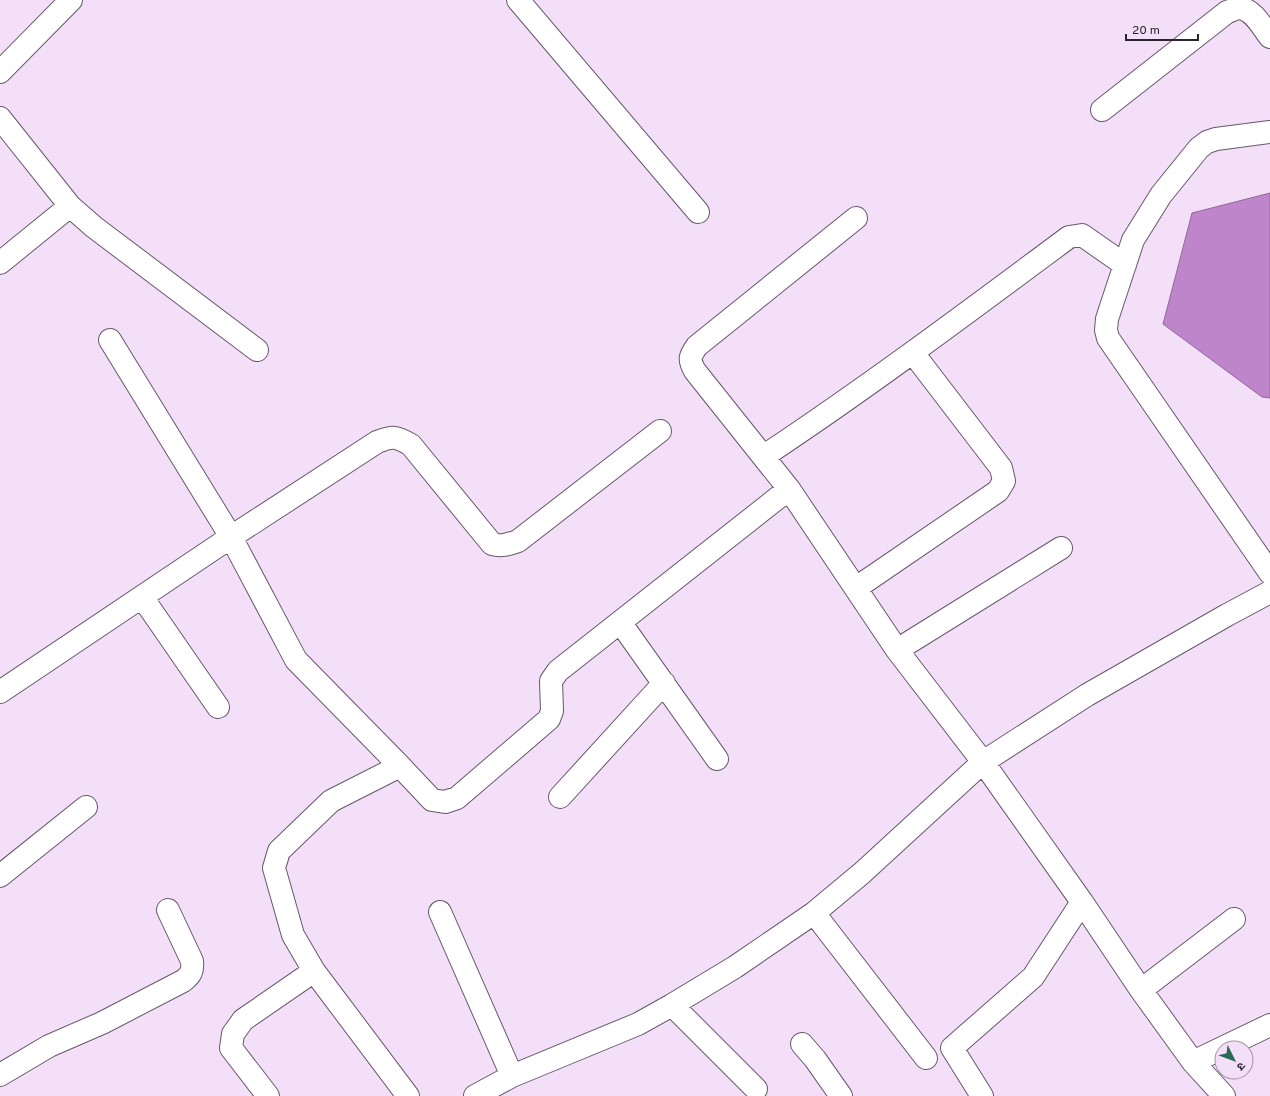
<svg xmlns="http://www.w3.org/2000/svg" width="1270" height="1096" viewBox="0 0 1270 1096" font-family="Overpass,'Noto Sans Devanagari',sans-serif">
  <style>
    .water { fill: #bf85cb; stroke: #93689c }
    .lines { fill: none; stroke-linecap: round; stroke-linejoin: round }
    .street-casing { stroke: #68576c; stroke-width: 24 }
    .street { stroke: #fff; stroke-width: 22 }
  </style>
  <rect width="100%" height="100%" fill="#f3dff7"/>
  <!-- water -->
  <path class="water" d="M1270 193V398L1262 397 1163 324 1192 213Z"/>
  <g class="lines">
    <!-- street casing -->
    <g class="street-casing">
      <path id="street" d="M518 0 698 212
        M0 72 71 0
        M1102 110 1227 12C1231 11 1236 8 1240 8 1254 10 1262 27 1270 37
        M0 118 70 206 94 227 257 350
        M1270 132 1216 139 1207 142 1199 148 1161 195 1133 240 1107 319 1106 330 1108 338 1270 573
        M856 218 697 346C690 356 688 359 695 371L789 489 897 650 983 762 1082 902 1141 990 1193 1062 1224 1096
        M0 263 70 206
        M660 431 518 541C509 544 502 547 492 544L411 445C396 436 393 436 377 442L231 537 296 660 400 766 432 800 445 802 457 798 549 719 552 711 551 681 558 671 789 489
        M764 456C868 387 968 312 1069 237L1082 235 1125 265
        M856 588 998 491 1004 481 1001 468 913 353
        M142 597 218 707
        M620 622 717 759
        M897 650 1061 548
        M0 692 231 537 110 340
        M400 766 331 801 279 851 274 868 293 935 314 971 408 1096
        M560 797 664 683
        M0 876 86 807
        M440 912 512 1076
        M814 913 926 1058
        M1141 990 1234 919
        M672 1005 756 1089
        M802 1044 815 1059 841 1096
        M1193 1062 1270 1025
        M0 1075 49 1046 102 1023 183 981C191 975 193 971 192 961L168 910
        M268 1096 231 1048 233 1034 243 1020 314 971
        M475 1096 512 1076 638 1024 672 1005 735 967 814 913 862 873 983 762 1087 695 1227 615 1270 592
        M982 1096 952 1048 1033 977 1082 902"/>
    </g>
    <!-- street -->
    <use href="#street" class="street"/>
  </g>
  <!-- north arrow -->
  <g transform="translate(1234 1060) rotate(132)"><circle r="19" fill="#f3dff7" stroke="#a394a6"/>
  <path d="M0-3L7 15L0 10L-7 15Z" fill="#2a6955"/>
  <text y="-6" font-size="11" font-weight="bold" text-anchor="middle" fill="#2b242d">उ</text>
  </g>
  <!-- scale -->
  <path d="M1126 34v6h72v-6" fill="none" stroke="#2b242d" stroke-width="2"/>
  <text x="1132" y="34" font-size="12" fill="#2b242d" stroke="#f3dff7" stroke-width="3" paint-order="stroke">20 m</text>
</svg>
